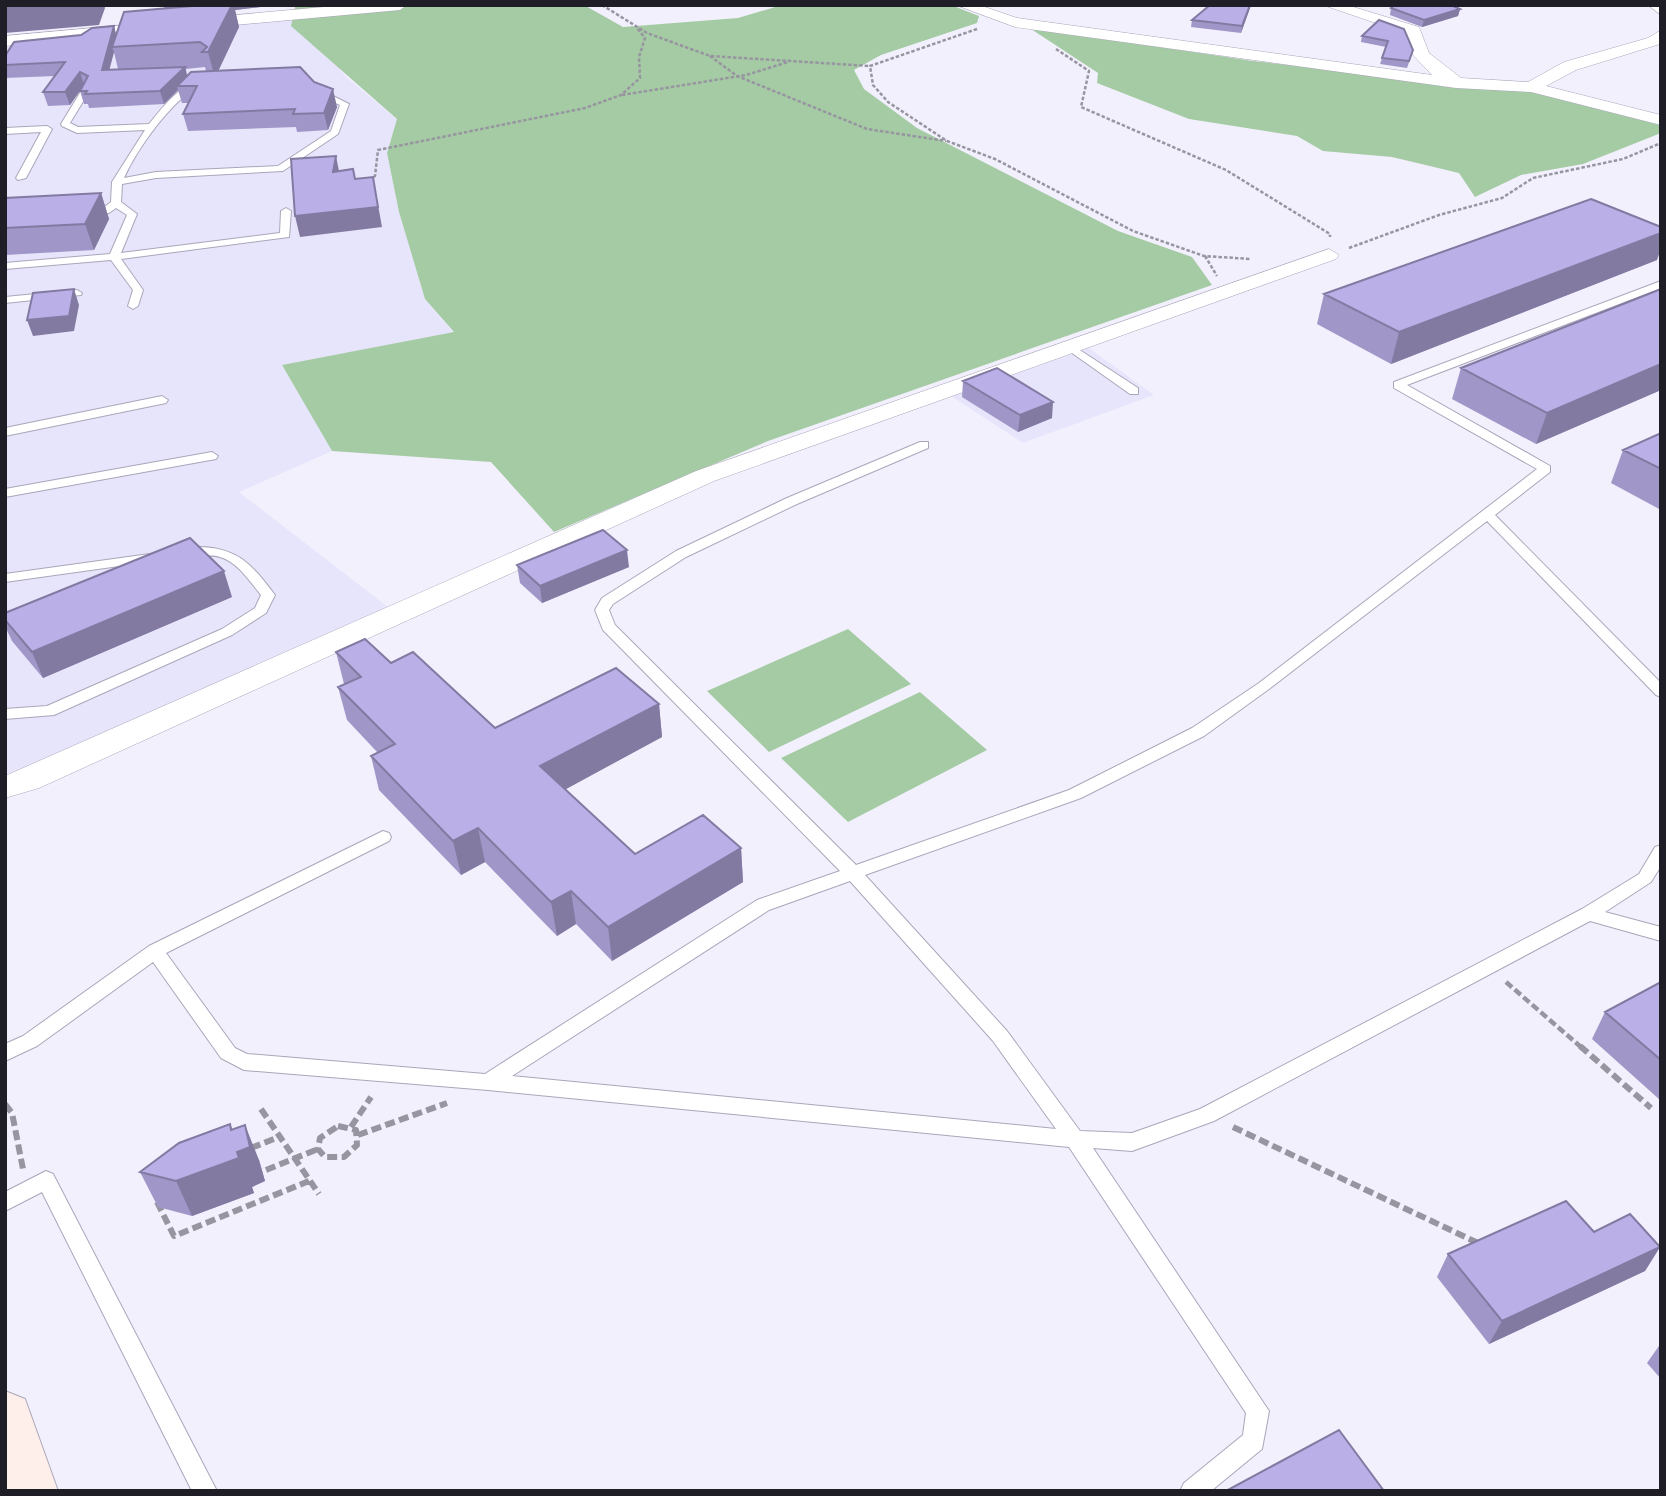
<svg xmlns="http://www.w3.org/2000/svg" width="1666" height="1496" viewBox="0 0 1666 1496" font-family="'DM Sans',sans-serif">
  <style>
    .industrial { fill: #e7e5fb }
    .green { fill: #a5cba4 }
    .lines { fill: none; stroke-linecap: round; stroke-linejoin: round }
    .service-casing { stroke: #aaa6ba; stroke-width: 2 }
    .minor-casing { stroke: #aaa6ba; stroke-width: 1 }
    .secondary-casing { stroke: #aaa6ba; stroke-width: 2 }
    .path-far2 { stroke: #9795a0; stroke-width: 2.5; stroke-dasharray: 3.5 2; stroke-linecap: butt }
    .path-far1 { stroke: #9795a0; stroke-width: 4.5; stroke-dasharray: 8 3.5; stroke-linecap: butt }
    .path { stroke: #9795a0; stroke-width: 6; stroke-dasharray: 10 4.5; stroke-linecap: butt }
    .service { fill: #fff; fill-rule: evenodd }
    .minor { fill: #fff; fill-rule: evenodd }
    .secondary { fill: #feefeb; fill-rule: evenodd }
    .wall { fill: #a196c8; fill-rule: evenodd }
    .shaded-wall { fill: #837aa2 }
    .building { fill: #bbafe8; stroke: #837aa2; stroke-width: 2 }
  </style>
  <rect width="100%" height="100%" fill="#f2f0fd"/>
  <!-- industrial -->
  <path class="industrial" d="M294 10 346 77 397 119 387 153 399 212 425 299 454 333 282 365 332 451 239 492 393 611 45 762 5 774V43L126 29 128 22Z
    M1086 346 1154 395 1023 443 948 394Z"/>
  <!-- green -->
  <path class="green" d="M323 5H584L623 27 738 18 782 5H951L979 16 977 23 881 55 854 70 864 89 917 128 1118 231 1192 257 1212 285 768 441 554 532 491 462 332 451 282 365 454 332 425 299 399 212 387 153 397 119 291 26 295 7Z
    M1028 27 1253 61 1550 94 1661 125V133L1583 164 1521 175 1475 197 1459 173 1392 157 1323 151 1297 136 1189 119 1097 83 1098 73Z
    M848 629 911 684 769 752 707 691Z
    M920 692 987 750 848 822 781 758Z"/>
  <g class="lines">
    <!-- service casing -->
    <g class="service-casing">
      <path id="service" d="M197 81 201 84 200 86C172 99 137 149 124 178L156 172 278 166 331 131 340 105 315 94V90H321L349 104 338 134 283 171 156 178 122 184 121 202 137 214 121 253 280 233 281 211 286 208 291 211 289 237 121 259 143 290 138 306 133 309 128 306 133 290 111 260 5 269V263L110 254 127 215 116 208 109 213 88 217 83 214 102 209 111 202 112 182 145 130 77 133 62 126 61 124 83 88 90 90 70 123 78 127 149 124C162 108 176 89 197 81Z
        M47 126 52 129 26 178 18 180 16 178 41 132 5 134V128Z
        M1661 281V288L1407 385 1550 466V472L1495 515 1661 683V697L1656 695 1487 521 1269 689 1204 736 1081 798 865 875 1007 1031 1080 1131 1132 1133 1200 1109 1582 909 1639 874 1655 847 1661 845V866L1651 882 1605 912 1661 927V941L1590 921 1214 1121 1132 1151 1093 1148 1269 1411 1262 1449 1211 1491H1180L1184 1483 1243 1435 1246 1413 1069 1147 488 1090 244 1070 221 1058 153 962 37 1046 5 1061V1044L23 1036 149 946 383 831 389 833 391 837 389 841 166 953 235 1048 247 1054 485 1074 757 900 840 871 603 630 595 610 602 598 676 551 787 498 920 442H928V448L797 504 686 557 613 604 609 610 615 625 856 865 1069 790 1192 728 1259 683 1537 469 1394 388V382ZM850 881 993 1041 1056 1129 512 1076 769 910Z
        M77 290 82 293 81 295 5 303V297Z
        M1069 343 1138 388V394H1130L1065 348 1063 346Z
        M162 396 168 400 166 403 5 436V428Z
        M212 452 218 456 216 459 5 497V489Z
        M200 547C239 548 253 566 275 595L266 613 232 635 54 715 5 719V709L47 706 222 629 255 608 261 595C250 582 238 562 220 557 206 552 187 562 176 553L183 549Z
        M157 553 162 554 164 557 162 560 5 582V574Z
        M46 1171 53 1174 217 1491H192L42 1192 5 1211V1192Z"/>
    </g>
    <!-- minor casing -->
    <g class="minor-casing">
      <path id="minor" d="M346 5H407L400 10 5 46V36Z
        M956 5H979L1017 18 1432 75 1413 55 1405 33 1323 5H1347L1419 27 1429 53 1461 78 1528 82 1564 62 1648 38 1661 30 1660 44 1576 70 1546 86 1661 115V125L1531 92 1456 88 1015 27Z
        M1648 5H1661V15Z
        M1329 249 1339 255 1336 259 714 481 39 788 5 798V776L696 471Z"/>
    </g>
    <!-- secondary casing -->
    <g class="secondary-casing">
      <path id="secondary" d="M5 1391 25 1399 58 1491H5Z"/>
    </g>
    <!-- path-far2 -->
    <path class="path-far2" d="M602 5 647 33 710 56 870 66
      M977 29 870 66 873 85 888 102 947 141 995 159 1133 231 1204 256 1251 259
      M1056 49 1089 71 1081 107 1226 170 1330 234V237
      M710 56 737 76 867 129 946 141
      M622 95 746 75 788 62
      M369 180 375 176 378 150 585 108 621 95 640 78 639 57 645 38 637 28
      M1349 248 1439 215 1502 198 1533 178 1623 159 1661 143
      M1205 256 1217 276"/>
    <!-- path-far1 -->
    <path class="path-far1" d="M1506 982 1582 1048"/>
    <!-- path -->
    <path class="path" d="M1580 1046 1651 1108
      M5 1104 12 1113 23 1169
      M261 1109 319 1194
      M338 1126 356 1130 357 1145 344 1157H325L318 1149 320 1138Z
      M351 1127 371 1097
      M1233 1127 1478 1243
      M358 1135 447 1103
      M251 1148 279 1137
      M266 1170 318 1149
      M157 1202 174 1236 309 1181"/>
    <!-- service -->
    <use href="#service" class="service"/>
    <!-- minor -->
    <use href="#minor" class="minor"/>
    <!-- secondary -->
    <use href="#secondary" class="secondary"/>
  </g>
  <!-- wall -->
  <path class="wall" d="M164 5H279L235 10 239 27 218 71 314 82 337 107 328 130 297 132 296 127 188 131 183 114 189 103H182L178 90 164 104 89 108 88 104H84L80 91 82 88 70 105 48 106 43 92 55 76 5 78V56L114 26 116 35 165 9ZM114 52 118 69H109ZM205 67 206 71 187 76 186 69Z
    M1251 5 1241 33 1191 27 1192 20Z
    M1388 5H1454L1452 6 1460 9 1458 16 1422 27 1390 15 1391 8 1393 7Z
    M1379 20 1411 57 1407 68 1380 64 1386 47 1361 42 1362 36Z
    M101 193 109 219 94 250 5 255V198Z
    M1657 260 1391 364 1317 324 1324 294Z
    M1661 289V390L1536 444 1452 399 1461 368Z
    M963 381 1052 418 1018 432 962 397Z
    M1661 433V510L1611 483 1623 450Z
    M517 565 629 567 542 603 520 583Z
    M232 597 43 678 12 641 5 626V613Z
    M336 652 391 663 495 728 659 704 662 737 565 789 635 854 741 848 743 882 612 961 576 924 557 936 485 862 461 875 379 790 371 756 378 753 347 720 338 687 344 684Z
    M1661 982V1100H1660L1592 1039 1605 1012Z
    M230 1124 232 1129 259 1160 265 1181 252 1187 254 1193 192 1216 158 1207 140 1172Z
    M1594 1232 1660 1247 1645 1271 1489 1344 1437 1277 1448 1254Z
    M1661 1343V1379L1647 1363Z"/>
  <!-- shaded-wall -->
  <path class="shaded-wall" d="M5 5H104L105 8 99 25 5 33Z
    M164 5H279L235 10 239 27 215 78 208 52 229 11 167 19Z
    M1250 5H1251L1241 33 1242 26Z
    M1460 9 1458 16 1422 27 1424 20Z
    M114 26 117 38 112 47 114 52 106 83 102 70Z
    M185 67 188 80 177 86 178 90 164 104 160 91Z
    M80 72 84 85 70 105 65 92Z
    M333 89 337 107 328 130 324 113Z
    M336 156 340 176 333 172Z
    M373 177 382 227 300 237 295 216Z
    M101 193 109 219 94 250 85 224Z
    M1661 233V249L1657 260 1391 364 1399 332Z
    M74 289 79 305 74 331 33 336 27 320Z
    M1661 364V390L1536 444 1547 413Z
    M1053 402 1052 418 1018 432 1020 415Z
    M627 550 629 567 542 603 540 586Z
    M224 571 232 597 43 678 32 652Z
    M659 704 662 737 546 800 540 766Z
    M478 828 485 862 461 875 453 841Z
    M741 848 743 882 612 961 608 927Z
    M571 891 576 924 557 936 551 902Z
    M230 1124 241 1150 245 1125 259 1160 265 1181 252 1187 254 1193 192 1216 176 1181 237 1152Z
    M1660 1247 1645 1271 1489 1344 1502 1321Z"/>
  <!-- building -->
  <path class="building" d="M5 5H33L5 8Z
    M204 5H232L208 52H202L207 47 200 42 112 47 124 12Z
    M1210 5H1250L1242 26 1192 20Z
    M1395 5H1451L1460 9 1424 20 1391 8Z
    M1379 20 1404 29 1413 50 1409 61 1382 58 1388 41 1362 36Z
    M114 26 102 70 185 67 160 91 85 94 87 91H80L88 76 80 72 65 92H43L65 62 5 65V56L14 42 81 35 92 28Z
    M300 67 314 82 333 89 324 113 293 114 295 109 183 114 197 86H177L191 72Z
    M336 156 333 172 353 169 355 179 373 177 378 207 295 216 291 159Z
    M101 193 85 224 5 228V198Z
    M1591 199 1661 227V233L1399 332 1324 294Z
    M74 289 69 316 27 320 33 293Z
    M1661 289V364L1547 413 1461 368Z
    M997 368 1053 402 1020 415 963 381Z
    M1661 433V469L1623 450Z
    M603 530 627 550 540 586 517 565Z
    M190 538 224 571 32 652 5 620V613Z
    M365 639 391 663 413 652 495 728 616 668 659 704 540 766 635 854 703 815 741 848 608 927 571 891 551 902 478 828 453 841 371 756 395 744 338 687 361 677 336 652Z
    M1661 982V1060L1605 1012Z
    M230 1124 231 1130 245 1125 250 1147 237 1152 239 1158 176 1181 140 1172 179 1143Z
    M1566 1201 1594 1232 1630 1214 1660 1247 1502 1321 1448 1254Z
    M1339 1430 1384 1491H1226Z"/>
  <!-- border -->
  <rect width="1666" height="1496" fill="none" stroke="#1f1d25" stroke-width="14"/>
</svg>
